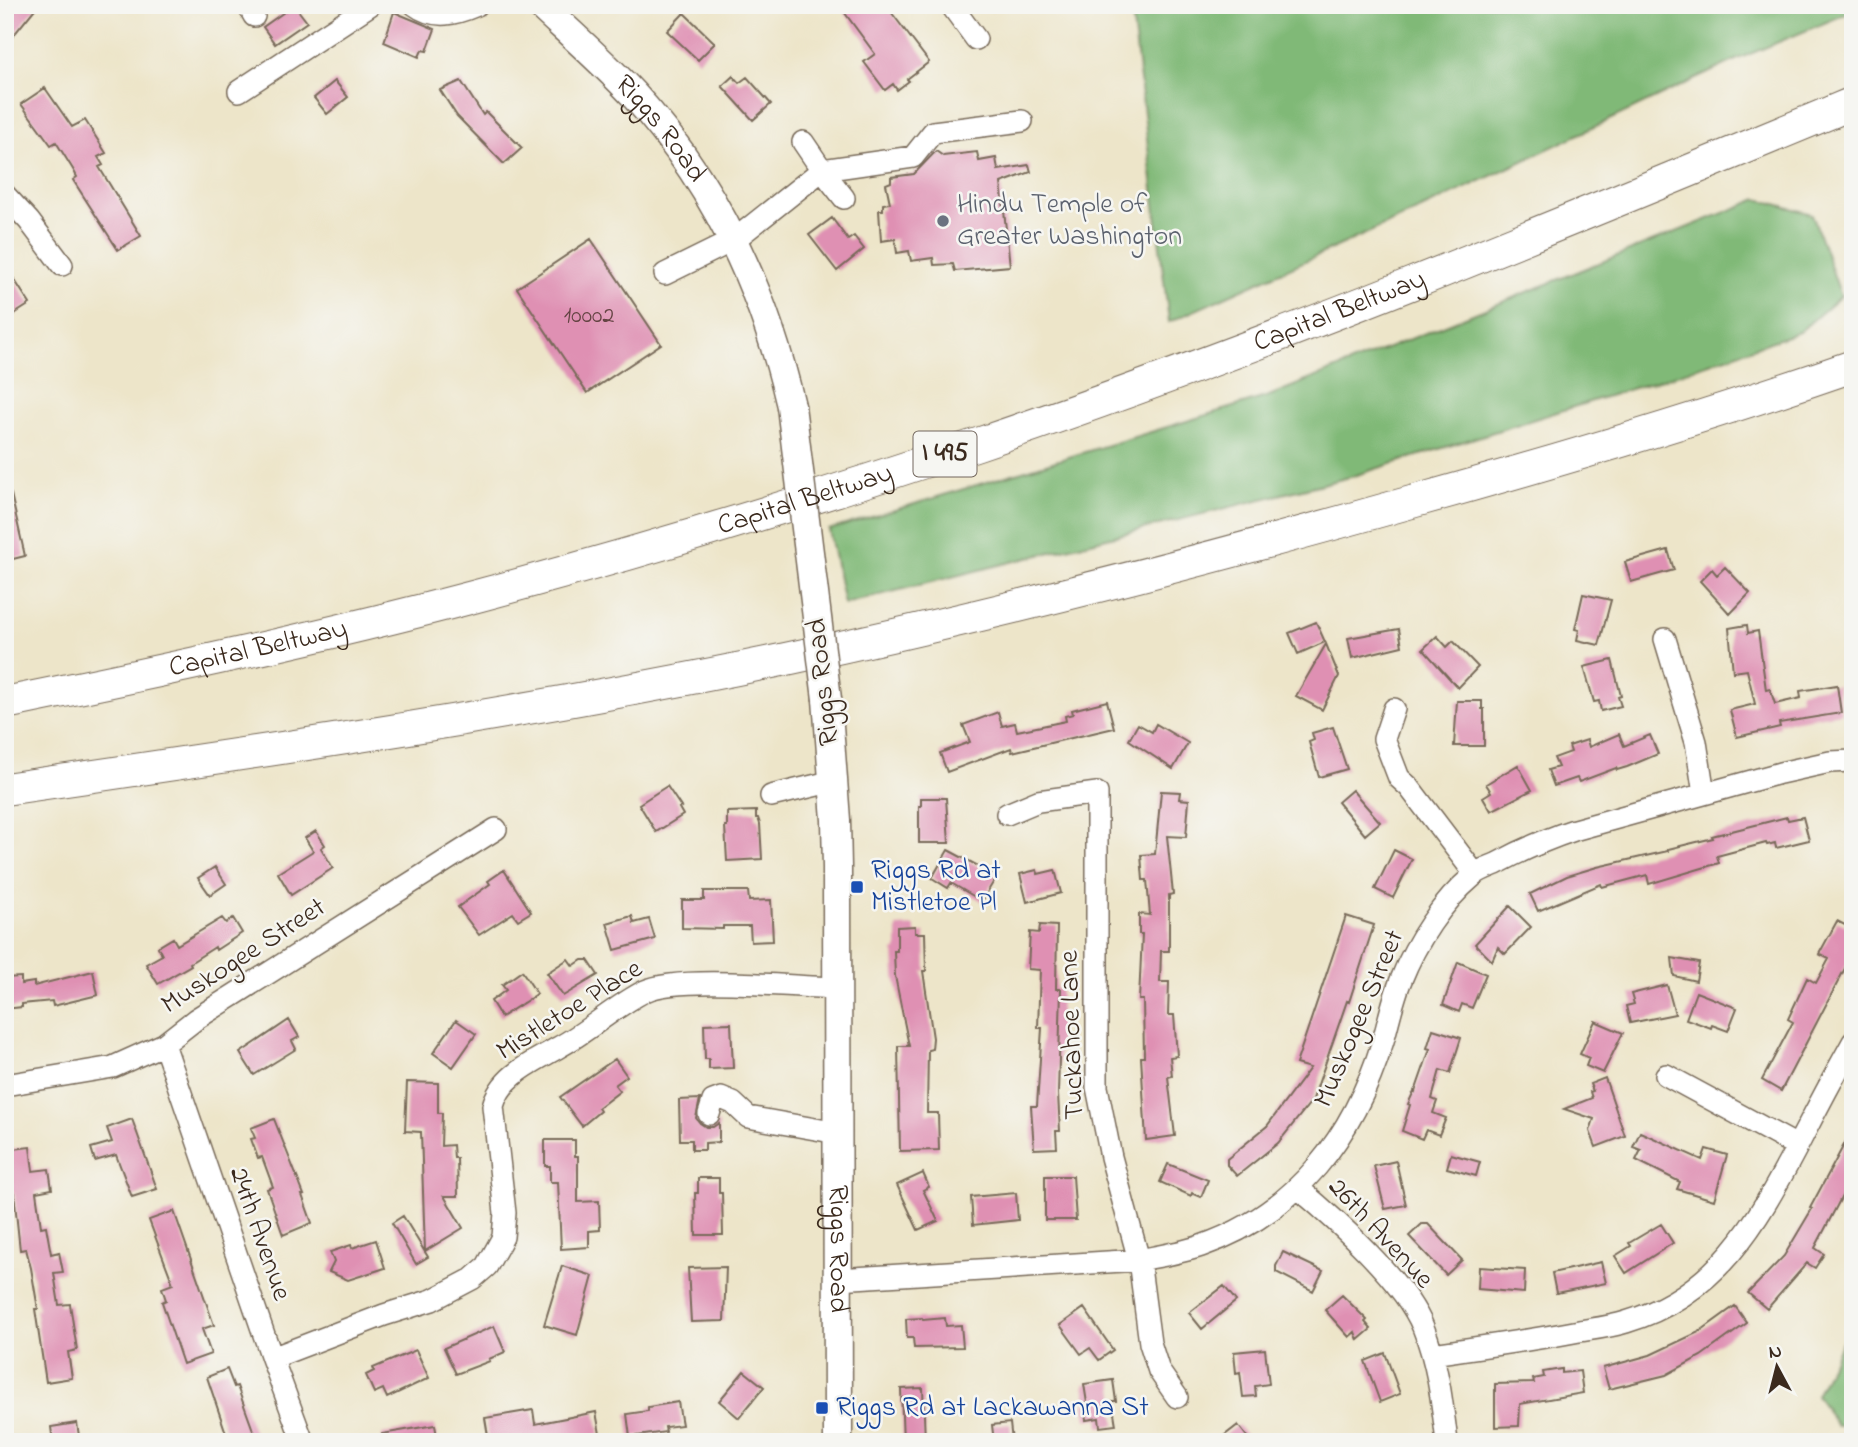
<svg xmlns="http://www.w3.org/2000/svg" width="1858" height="1447" viewBox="0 0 1858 1447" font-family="'Indie Flower',sans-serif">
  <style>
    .forest { fill: #80b977; stroke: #5e724a; stroke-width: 2 }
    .building { fill: #df90b3 }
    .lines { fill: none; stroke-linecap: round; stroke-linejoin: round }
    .minor-casing { stroke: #796b5a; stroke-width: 24 }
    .major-casing { stroke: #796b5a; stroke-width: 31 }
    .highway-casing { stroke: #796b5a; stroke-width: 34 }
    .minor { stroke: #fff; stroke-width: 21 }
    .major { stroke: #fff; stroke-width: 28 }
    .highway { stroke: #fff; stroke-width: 32 }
    .major-bridge-casing { stroke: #796b5a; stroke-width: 31; stroke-linecap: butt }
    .major-bridge { stroke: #fff; stroke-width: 28 }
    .worship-dot { fill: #6b7280; stroke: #f6f6f2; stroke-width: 2.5 }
    .transit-dot { fill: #1a4fb4; stroke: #f6f6f2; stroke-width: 2.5 }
    .labels { text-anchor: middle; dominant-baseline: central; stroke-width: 5; stroke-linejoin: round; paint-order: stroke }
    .number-label { font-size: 24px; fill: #644443 }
    .shield { fill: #f6f6f2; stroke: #73675e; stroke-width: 2 }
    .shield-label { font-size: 26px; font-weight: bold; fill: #3b2a1e }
    .street-label { font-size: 28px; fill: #3b2a1e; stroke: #f6f6f2 }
    .worship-label { font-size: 28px; fill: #5b616d; stroke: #f6f6f2; text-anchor: start }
    .transit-label { font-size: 28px; fill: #164399; stroke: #f6f6f2; text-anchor: start }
  </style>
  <rect width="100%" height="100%" fill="#f6f6f2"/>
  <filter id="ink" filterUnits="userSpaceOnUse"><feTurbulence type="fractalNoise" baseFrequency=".0143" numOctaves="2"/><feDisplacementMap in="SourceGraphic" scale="14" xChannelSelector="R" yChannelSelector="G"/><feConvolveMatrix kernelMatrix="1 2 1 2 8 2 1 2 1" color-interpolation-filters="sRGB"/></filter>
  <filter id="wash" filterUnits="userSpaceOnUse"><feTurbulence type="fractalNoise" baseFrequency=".00686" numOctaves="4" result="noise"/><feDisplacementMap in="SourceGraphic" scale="28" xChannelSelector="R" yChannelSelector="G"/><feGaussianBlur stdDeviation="1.57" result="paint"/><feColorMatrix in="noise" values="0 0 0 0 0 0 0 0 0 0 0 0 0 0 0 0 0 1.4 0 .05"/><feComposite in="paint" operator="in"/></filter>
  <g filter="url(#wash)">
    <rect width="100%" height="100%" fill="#ede5c9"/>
    <!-- forest -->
    <path class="forest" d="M1131 5H1853V11L1738 59 1421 209 1169 322Z
      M1758 199 1812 214 1841 296 1799 332 1669 377 1350 477 844 604 829 530 1269 396Z
      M1853 1320V1425L1837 1426 1816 1395Z"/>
    <g id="blocks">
      <!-- building -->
      <path class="building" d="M5 5H38L5 46Z
        M294 5 307 22 275 44 263 27Z
        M839 5H877L882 12 888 8 929 62 907 79 909 81 897 90 893 84 885 90 864 62 875 54Z
        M394 12 435 29 427 51 422 50 419 57 384 42Z
        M684 13 715 43 698 60 667 31Z
        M733 76 739 83 747 77 771 104 753 120 722 86Z
        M335 81 348 97 327 114 314 98Z
        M461 81 483 115 486 112 522 148 504 164 457 116 440 90Z
        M45 88 72 127 85 120 106 153 98 157 103 165 99 167 141 236 118 250 73 180 77 177 74 171 56 142 51 145 21 104Z
        M936 151 943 156 977 152 979 161 996 158 998 170 1029 165 1031 172 1001 183 1010 266 955 271 953 264 934 265 933 258 911 261 909 251 897 253 895 239 881 241 879 210H883V204L890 203 886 184 891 182V177L914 174Z
        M832 218 848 240 854 236 864 249 837 271 809 235Z
        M591 239 661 344 587 393 517 288Z
        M5 265 30 304 5 320Z
        M11 494 25 556 5 561V495Z
        M1668 550 1674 570 1631 582 1625 562Z
        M1725 567 1750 593 1730 614 1700 581 1712 569 1717 575Z
        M1583 594 1611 600 1599 645 1577 640 1579 630 1575 629Z
        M1316 622 1325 642 1298 654 1289 633Z
        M1747 625 1748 633 1758 631 1766 690 1770 689 1775 704 1801 698 1800 691 1837 685 1841 713 1779 723 1780 727 1737 737 1730 710 1755 704 1747 670 1733 672 1729 628Z
        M1399 629 1402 646 1352 658 1348 638Z
        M1437 636 1447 647 1453 641 1478 667 1458 688 1423 649Z
        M1326 644 1339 676 1322 710 1296 696Z
        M1612 660 1621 696 1618 697 1621 706 1601 711 1599 701 1594 702 1584 667Z
        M1107 701 1114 728 1012 752 1011 748 947 772 940 753 970 742 963 725 998 712 1002 726 1015 723 1017 731 1066 721 1065 716 1073 714 1072 710Z
        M1457 701H1482V709H1484V746H1454Z
        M1138 724 1152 732 1156 724 1188 743 1173 769 1129 740Z
        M1333 727 1347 769 1319 777 1309 742 1314 740 1312 733Z
        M1619 734 1624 746 1650 735 1658 754 1627 767 1617 770 1616 768 1579 782 1577 778 1554 786 1548 770 1558 767 1554 758 1571 752 1569 746 1587 740 1589 747Z
        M1518 765 1532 790 1491 811 1483 797 1491 792 1486 784Z
        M667 786 681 807 679 808 683 815 656 832 639 804Z
        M1352 790 1380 822 1365 835 1338 802Z
        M1161 791 1180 792 1179 799 1189 800 1186 837 1167 836 1173 894 1169 895V951H1161L1160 982H1169L1168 1015H1174L1177 1056 1170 1057 1172 1076 1168 1077 1175 1136 1146 1140 1141 1057H1144L1143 1000H1139L1142 934H1139V914L1150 915 1147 880H1143L1141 855 1155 854Z
        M921 798H946L949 843H919V806H921Z
        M756 811V818H758L760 824 762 859 727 861 725 826H727V812Z
        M1787 817 1788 820 1803 817 1809 840 1776 848 1775 843 1767 845 1766 843 1717 856 1719 863 1649 884 1647 875 1602 887 1601 884 1538 911 1530 894 1567 876 1597 867 1668 851V849L1713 838 1712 836Z
        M316 831 325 845 321 848 333 868 291 895 278 873 313 851 305 838Z
        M948 850 997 876 982 901 951 883 948 888 932 878Z
        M1394 850 1412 859 1393 898 1375 889Z
        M215 867 226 884 210 895 198 878Z
        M504 870 531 912 518 920 513 913 479 935 458 907 490 884 488 881Z
        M1037 870 1038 874 1055 870 1061 893 1027 902 1020 874Z
        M704 891H748L749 901 771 900 773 941 751 942 750 926H723V929L682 928V900H704Z
        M1510 906 1531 927 1505 954 1498 947 1492 961 1475 944Z
        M632 916 634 923 649 919 655 939 615 950 607 923Z
        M1346 916 1374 925 1349 1002 1347 1001 1313 1099 1278 1143 1237 1176 1227 1165V1159L1267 1126 1310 1068 1296 1064Z
        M222 918 226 923 233 918 242 933 216 950 215 947 190 963 191 965 158 984 146 964 162 955 158 947 173 938 177 945Z
        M1837 921 1853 929V953L1781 1091 1762 1080 1793 1022 1788 1019 1807 978 1816 983 1829 959 1819 954Z
        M1040 925 1057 926 1056 989H1061L1058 1094 1060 1131H1056L1057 1148 1034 1149 1031 1106H1037L1042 1028H1038L1040 970 1028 969 1030 932 1039 933Z
        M915 926V933H925L926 971H923L933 1038 932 1049 928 1050 927 1113H938L939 1150 900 1151 898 1046H909L895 976 894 951H897V927Z
        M1672 958 1699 963 1696 981 1674 976Z
        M568 959 573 966 582 960H588L598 975 563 996 547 973Z
        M1458 962 1486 974 1472 1008 1462 1004 1459 1012 1443 1005Z
        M93 971 98 995 53 1006 52 1001 22 1004V1007L5 1009V978L21 977V984L34 982V986Z
        M522 971 537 994 501 1017 491 1001 506 990 502 985Z
        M1667 985 1675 1014 1630 1023 1626 1006 1634 1004 1631 994Z
        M1696 992 1737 1008 1728 1031 1712 1025 1711 1028 1686 1019Z
        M289 1020 299 1037 292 1041 296 1049 254 1075 240 1053Z
        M456 1020 476 1034 453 1067 433 1053Z
        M1595 1021 1623 1033 1603 1073 1586 1066 1589 1058 1580 1054Z
        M731 1023 733 1068 709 1069V1059H705L704 1024Z
        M1433 1029 1461 1038 1450 1073 1440 1070 1432 1099 1437 1101 1433 1113 1446 1118 1439 1135 1426 1130 1422 1139 1402 1131 1410 1105 1408 1104 1414 1091 1415 1092 1430 1049 1427 1048Z
        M615 1059 627 1076 615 1085 620 1091 598 1108 600 1111 582 1126 560 1097Z
        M1605 1078 1625 1136 1596 1147 1590 1131 1594 1119 1564 1109 1592 1098 1590 1092 1593 1091 1590 1084Z
        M407 1082 438 1083V1113H442L441 1146 453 1145 454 1158H457L458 1196H444L463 1228 425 1251 421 1132 405 1131Z
        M700 1099 696 1118 700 1123 706 1127H713L719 1123V1142L705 1143V1150H692V1140H680L679 1100Z
        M132 1119 157 1189 132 1197 116 1155 95 1161 91 1148 112 1142 107 1128Z
        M274 1119 304 1195H302L312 1223 283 1235 267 1189 273 1187 262 1157 258 1158 251 1139 255 1138 251 1128Z
        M1853 1128V1175L1815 1248 1824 1254 1815 1268 1807 1263 1767 1309 1748 1293 1784 1256 1812 1209 1810 1208Z
        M1640 1132 1702 1160 1706 1149 1727 1155 1714 1200 1677 1189 1680 1182 1636 1160 1641 1150 1633 1147Z
        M545 1140H575V1156H578V1202L599 1201 600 1230 589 1231V1247L561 1249 558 1182H550V1166H545Z
        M30 1147 33 1171 49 1169 52 1189 36 1192 41 1227 46 1226 51 1254 59 1252 63 1272 54 1273 59 1305 70 1304 77 1350 68 1352 72 1378 46 1382 35 1309H38L31 1268 26 1249 20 1250 14 1193 11 1194 5 1169V1150Z
        M1451 1154 1480 1162 1476 1176 1447 1168Z
        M1396 1161 1406 1205 1385 1209 1374 1166Z
        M1168 1164 1208 1180 1201 1197 1192 1193 1191 1196 1160 1182Z
        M923 1173 929 1187 923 1190 938 1221 918 1230 897 1185Z
        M1045 1176H1073L1076 1220H1045Z
        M698 1178H719V1193H722L723 1235H696L695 1193H698Z
        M1016 1193 1018 1220 973 1225 971 1197Z
        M174 1211 214 1325 202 1329 211 1354 183 1364 162 1302 166 1300 162 1288 173 1284 149 1220Z
        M403 1216 428 1257 416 1264 392 1223Z
        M1422 1224H1428L1462 1260 1446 1275 1409 1236Z
        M1661 1224 1673 1243 1626 1273 1615 1256 1631 1246 1629 1243Z
        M376 1240 385 1268 348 1280 329 1272 334 1262 330 1252 351 1245 352 1248Z
        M1283 1252 1323 1271 1313 1291 1276 1272V1266Z
        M1601 1262 1606 1283 1556 1293 1552 1273Z
        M562 1266 593 1276 577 1335 544 1325Z
        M726 1267 724 1321 691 1322 688 1268Z
        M1479 1267 1525 1270 1524 1293 1478 1289Z
        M1224 1286 1236 1301 1202 1329 1189 1313Z
        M1342 1295 1367 1320 1365 1322 1371 1329 1358 1340 1355 1332 1349 1337 1325 1310Z
        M1735 1306 1747 1323 1701 1356 1666 1375 1609 1389 1603 1368 1650 1355 1699 1332Z
        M1084 1308 1113 1350 1099 1360 1090 1348 1081 1354 1060 1325Z
        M922 1318 923 1320 945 1318 946 1326 961 1325 963 1347 914 1348 913 1338H907L906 1319Z
        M494 1326 505 1352 489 1359 490 1361 456 1374 444 1348Z
        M1265 1349 1269 1384 1255 1386 1256 1396 1243 1397 1240 1372 1236 1373 1234 1352Z
        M416 1350 429 1378 387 1398 383 1389 374 1393 366 1375 374 1371 373 1368Z
        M1385 1353 1400 1394 1380 1402 1365 1361Z
        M227 1369 234 1387 237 1386 254 1433 231 1442H229L207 1377Z
        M1562 1369V1373L1580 1371 1583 1393 1520 1404 1519 1426 1495 1427V1384L1534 1383 1533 1379 1544 1377 1543 1372Z
        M744 1371 764 1387 739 1418 719 1401Z
        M1113 1380 1116 1401H1112L1116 1425 1100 1427 1099 1418 1086 1420 1084 1404 1087 1403 1084 1384Z
        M923 1388 925 1442H903L901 1389Z
        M678 1402 682 1425 665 1427 666 1432 630 1437 627 1414 648 1411V1407Z
        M533 1410 535 1424 596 1412 600 1434 591 1436 592 1442H489L485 1418Z
        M77 1423 80 1442H53L51 1427Z
        M1010 1423 1012 1442H994L992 1425Z
        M435 1425 438 1442H383L382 1434Z
        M1238 1425 1251 1442H1216Z"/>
    </g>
  </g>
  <g filter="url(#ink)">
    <use href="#blocks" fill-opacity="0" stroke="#796b5a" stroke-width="2"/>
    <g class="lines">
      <!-- minor casing -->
      <g class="minor-casing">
        <path id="minor" d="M248 5 254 16
          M415 5C435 20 456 14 477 5
          M951 5 976 39
          M239 91 370 5
          M5 195 29 221 62 265
          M844 198 822 170 913 157 933 132 1022 121
          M665 274 734 240 822 170 803 142
          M1665 639 1696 742 1704 794
          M1394 709 1384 739 1399 778 1409 787 1475 874
          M771 796 834 781
          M1007 814 1038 801 1097 793V1087L1111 1157 1139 1260 1150 1343 1159 1371 1177 1397
          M164 1044 272 1358 303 1442
          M1666 1075 1797 1146
          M5 1085 113 1067 164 1044 196 1019 496 829
          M709 1114 713 1101 721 1098 733 1103 748 1117 838 1133
          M1298 1188C1335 1219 1405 1282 1423 1327 1438 1364 1442 1402 1447 1442
          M838 1279 1139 1260C1160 1256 1180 1253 1201 1246 1297 1213 1354 1135 1383 1041 1389 1020 1393 999 1401 980 1416 942 1442 902 1473 876 1479 870 1489 867 1496 864 1522 850 1547 839 1574 830L1780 773 1830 762 1853 761
          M1432 1354C1480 1347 1527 1341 1574 1332 1591 1329 1610 1327 1626 1322 1717 1295 1757 1223 1798 1145 1816 1110 1834 1076 1853 1042
          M272 1358 384 1315 432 1300 472 1279 487 1266 503 1237 505 1213 493 1106C501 1075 534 1062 559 1047 589 1031 615 1006 645 991 678 975 795 987 837 988"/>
      </g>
      <!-- major casing -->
      <g class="major-casing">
        <g id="major">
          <path id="s1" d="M540 5C571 34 604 63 633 94 715 183 764 290 791 406"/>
          <path id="s2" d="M827 699 836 820 837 868 838 1442"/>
        </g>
      </g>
      <!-- highway casing -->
      <g class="highway-casing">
        <g id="highway">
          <path id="s3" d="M5 703C162 671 318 638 473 597 642 552 812 500 978 444 1274 344 1564 223 1853 103"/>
          <path d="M5 789C266 751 528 713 786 659 998 614 1207 560 1415 501 1562 460 1709 416 1853 366"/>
        </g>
      </g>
      <!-- minor -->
      <use href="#minor" class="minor"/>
      <!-- major -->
      <use href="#major" class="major"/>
      <!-- highway -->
      <use href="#highway" class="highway"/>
      <!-- major-bridge casing -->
      <g class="major-bridge-casing">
        <path id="major-bridge" d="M791 406 827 699"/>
      </g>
      <!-- major-bridge -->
      <use href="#major-bridge" class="major-bridge"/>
    </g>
  </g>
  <!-- markers -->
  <circle class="worship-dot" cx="943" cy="221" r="7"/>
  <g class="transit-dot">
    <rect x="850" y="880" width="14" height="14" rx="3.5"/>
    <rect x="815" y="1401" width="14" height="14" rx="3.5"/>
  </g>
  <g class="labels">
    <!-- number labels -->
    <g class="number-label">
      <text x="589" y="316">10002</text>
    </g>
    <!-- shield labels -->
    <rect class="shield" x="913.5" y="431.5" width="63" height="45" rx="5"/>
    <g class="shield-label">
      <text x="945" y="454">I 495</text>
    </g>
    <!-- street labels -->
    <g class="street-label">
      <text stroke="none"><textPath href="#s1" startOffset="173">Riggs Road</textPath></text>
      <text stroke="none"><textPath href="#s3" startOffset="1393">Capital Beltway</textPath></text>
      <text stroke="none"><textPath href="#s3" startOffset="826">Capital Beltway</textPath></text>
      <text stroke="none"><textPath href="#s3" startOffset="259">Capital Beltway</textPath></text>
      <text transform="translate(824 682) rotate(-96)">Riggs Road</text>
      <text transform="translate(244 957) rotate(-33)">Muskogee Street</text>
      <text transform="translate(570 1011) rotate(-32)">Mistletoe Place</text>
      <text transform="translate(1360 1019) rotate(-67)">Muskogee Street</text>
      <text transform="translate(1073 1035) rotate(-92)">Tuckahoe Lane</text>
      <text transform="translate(259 1234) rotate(71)">24th Avenue</text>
      <text transform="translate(1380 1234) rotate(47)">26th Avenue</text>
      <text stroke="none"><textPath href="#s2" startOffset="550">Riggs Road</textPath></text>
    </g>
    <!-- worship labels -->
    <g class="worship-label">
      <text x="957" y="205">Hindu Temple of<tspan x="957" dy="32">Greater Washington</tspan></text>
    </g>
    <!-- transit labels -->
    <g class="transit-label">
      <text x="871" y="871">Riggs Rd at<tspan x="871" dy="32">Mistletoe Pl</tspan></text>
      <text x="836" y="1408">Riggs Rd at Lackawanna St</text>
    </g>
  </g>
  <!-- margin -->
  <rect width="1858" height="1447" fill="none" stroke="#f6f6f2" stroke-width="28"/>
  <!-- north arrow -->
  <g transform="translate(1777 1367) rotate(353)" stroke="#f6f6f2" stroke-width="5" paint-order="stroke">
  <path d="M0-5L12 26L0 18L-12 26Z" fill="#3b2a1e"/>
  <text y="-10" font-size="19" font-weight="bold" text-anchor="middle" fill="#3b2a1e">N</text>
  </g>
</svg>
